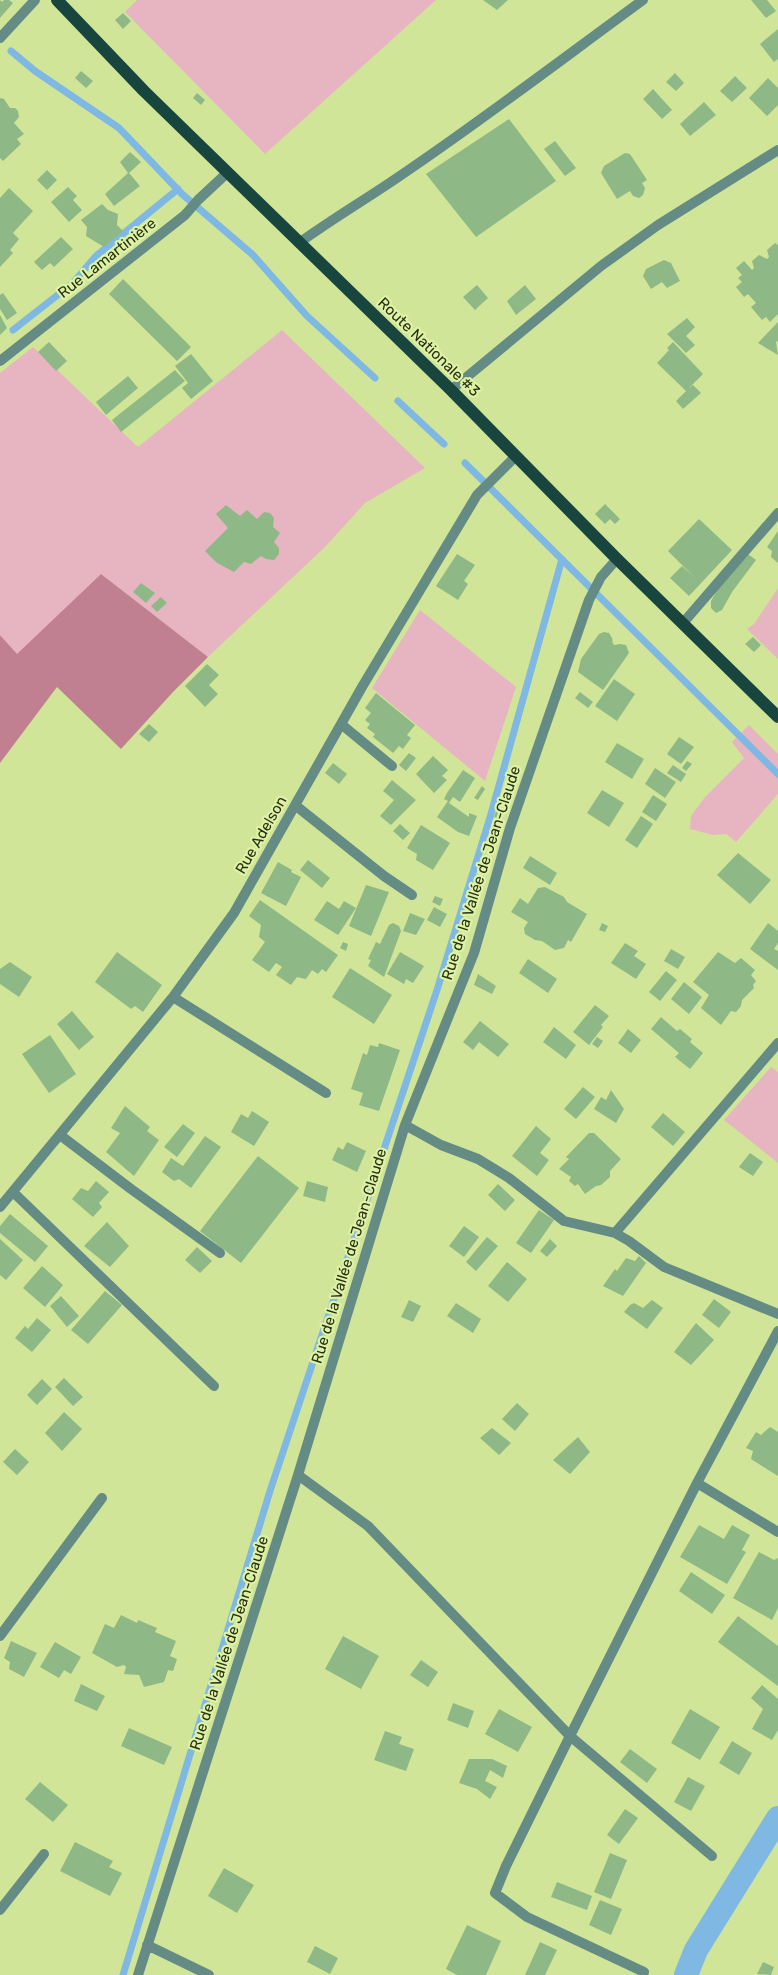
<svg xmlns="http://www.w3.org/2000/svg" width="778" height="1975" viewBox="0 0 778 1975" font-family="Rubik,sans-serif">
  <style>
    .green { fill: #e7b5c2 }
    .forest { fill: #c17f92 }
    .lines { fill: none; stroke-linecap: round; stroke-linejoin: round }
    .stream { stroke: #7fb8e2; stroke-width: 7 }
    .canal { stroke: #7fb8e2; stroke-width: 24 }
    .building { fill: #8eb986 }
    .minor { stroke: #648c84; stroke-width: 10 }
    .primary { stroke: #18463f; stroke-width: 12 }
    .labels { text-anchor: middle; dominant-baseline: central; stroke-width: 4.5; stroke-linejoin: round; paint-order: stroke }
    .street-label { font-size: 15px; fill: #283011; stroke: #ddf2a5 }
  </style>
  <rect width="100%" height="100%" fill="#d0e598"/>
  <!-- green -->
  <path class="green" d="M137 0H436L265 154 125 12Z
    M282 330 425 468 365 503 325 547 208 657 101 574 17 655 0 635V373L33 347 138 447Z
    M778 588V659L747 629 754 624Z
    M420 610 516 687 485 781 372 688Z
    M749 725 778 754V794L736 842 726 834 713 835 690 829 691 816 705 797 744 758 732 742Z
    M771 1067 778 1072V1163L724 1120Z"/>
  <!-- forest -->
  <path class="forest" d="M101 574 208 657 173 692 121 749 57 687 0 763V635L17 654Z"/>
  <g class="lines">
    <!-- stream -->
    <path class="stream" d="M11 51 35 71 119 128 182 194 253 255 307 316 375 378
      M13 330 73 283 96 256 178 189
      M398 401 444 444
      M465 463 778 774
      M123 1975 270 1491 437 990 491 814 562 559"/>
    <!-- canal -->
    <path class="canal" d="M686 1975 696 1950 778 1818"/>
  </g>
  <!-- building -->
  <path class="building" d="M0 0 2 2 4 0H9L13 3 0 18Z
    M483 0H508L497 10Z
    M751 0H767L776 11 766 18Z
    M123 13 131 21 123 29 115 20Z
    M778 29V59L774 62 760 44Z
    M81 71 93 81 86 88 75 78Z
    M675 73 684 83 676 91 666 82Z
    M735 76 747 88 732 102 720 91Z
    M768 78 778 88V105L767 116 749 98Z
    M653 89 672 110 662 119 643 99Z
    M197 93 205 100 201 105 193 98Z
    M0 98 4 99 10 108H15L18 111 19 117 14 123 24 134 17 139 21 144 3 161 0 158Z
    M704 102 716 115 690 136 680 124Z
    M509 119 556 181 476 237 426 174Z
    M555 141 576 168 565 176 544 149Z
    M130 152 141 162 129 173 140 186 114 206 105 194 128 173 120 162Z
    M625 153 630 154 647 180 642 183 645 188 643 195 639 198 633 196 630 191 617 199 601 173 604 166Z
    M47 170 57 180 47 190 37 180Z
    M68 187 77 196 73 200 82 210 69 222 51 202Z
    M9 188 33 211 13 233 19 239 10 250 13 253 0 267V198Z
    M102 204 108 210 118 214 117 225 123 231 104 247 86 236 87 227 81 220Z
    M61 237 73 249 54 267 50 263 42 270 34 262Z
    M775 243 778 245V314L770 322 766 317 762 320 751 307 756 303 748 294 744 297 736 287 742 282 738 278 742 275 736 268 744 261 752 270 754 268 752 261 759 255 767 259 769 257 767 250Z
    M664 260 671 263 680 281 667 288 662 282 651 289 643 276 646 269Z
    M123 279 191 347 177 361 109 294Z
    M477 285 488 298 475 310 463 297Z
    M525 285 536 299 516 315 507 301Z
    M3 293 17 313 7 320 0 309V295Z
    M0 315 7 328 0 335Z
    M687 318 695 327 686 336 695 345 686 353 667 334Z
    M778 322V341L776 342 778 355 758 343Z
    M49 342 67 361 56 371 38 352Z
    M673 342 703 374 688 389 693 385 701 393 683 409 676 401 686 391 657 363 669 350 667 348Z
    M191 354 213 381 191 399 182 388 188 383 175 366Z
    M175 370 185 381 121 432 112 420Z
    M128 376 138 388 106 415 96 402Z
    M605 504 620 519 615 524 610 519 605 524 595 514Z
    M226 505 240 516 247 510 257 519 264 512 270 513 274 518 273 527 280 533 274 542 279 548V554L274 560 266 559 261 556 251 564 244 562 234 572 217 563 205 551 228 528 216 514Z
    M699 519 732 550 689 596 670 578 682 566 694 577 668 551Z
    M778 531V563L771 557 772 551 767 547Z
    M745 552 756 560 732 592 722 610 716 613 711 608V601L721 583Z
    M457 554 475 565 464 581 468 584 458 600 436 586Z
    M141 583 155 593 146 603 133 592Z
    M161 597 167 603 157 612 151 606Z
    M604 632 609 633 612 638 613 644 615 645 620 644 626 645 629 653 603 690 578 672 581 659 599 634Z
    M753 637 761 645 754 652 745 644Z
    M207 664 219 675 209 685 218 694 205 707 185 686Z
    M614 679 635 694 617 721 595 706Z
    M580 692 593 702 588 708 575 698Z
    M376 693 415 725 407 735 411 738 403 749 399 746 393 753 373 737 375 734 367 728 370 724 365 720 371 713 365 708Z
    M149 724 158 732 149 742 139 734Z
    M679 737 694 747 681 764 667 754Z
    M617 743 644 759 632 779 605 762Z
    M409 753 416 758 406 771 399 765Z
    M433 756 448 770 442 776 447 780 434 793 416 774Z
    M687 761 692 764 686 771 682 768Z
    M333 763 347 774 339 784 325 773Z
    M673 765 686 774 681 782 667 773Z
    M655 768 676 782 665 798 645 784Z
    M463 770 475 778 460 802 453 797 449 803 469 817V813L477 816 469 836 458 832 437 817 448 801 444 799 447 793Z
    M392 780 416 800 391 825 380 816 394 800 383 791Z
    M482 786 485 789 478 800 474 798Z
    M602 790 624 803 609 827 587 813Z
    M653 795 667 804 656 821 642 812Z
    M497 809 504 811 502 819 494 817Z
    M641 816 653 824 637 848 625 840Z
    M400 824 410 833 403 840 393 831Z
    M421 825 450 843 433 870 416 860 417 854 407 848Z
    M738 853 771 880 750 904 717 875Z
    M530 856 557 873 550 885 523 868Z
    M308 860 330 878 322 888 300 870Z
    M278 862 292 870 291 872 301 877 286 906 261 893Z
    M366 885 389 892 371 936 349 926Z
    M545 887 564 897 567 902 587 914 571 942 568 940 564 948 555 950 542 941 535 940 525 934 524 928 528 922 511 912 520 898 528 904 538 888Z
    M435 896 443 899 440 906 432 902Z
    M260 900 338 955 326 972 322 969 318 974 312 970 306 979 297 977 291 985 276 975 282 967 276 963 269 972 252 960 265 942 259 937 261 925 249 916Z
    M327 901 339 909 344 901 356 908 338 935 314 920Z
    M434 907 447 914 440 927 427 920Z
    M410 913 425 919 416 935 403 931Z
    M393 923 399 926 401 931 384 977 368 966 371 960 368 959 376 942 380 944 389 925Z
    M602 923 608 926 605 932 599 930Z
    M768 923 778 931V943L774 949 778 951V970L750 949Z
    M343 942 348 944 346 951 340 948Z
    M625 943 638 951 634 956 646 964 636 979 611 963Z
    M671 949 685 957 678 969 664 961Z
    M117 952 162 985 143 1012 135 1006 131 1009 95 982Z
    M400 952 424 966 413 983 406 979 404 984 387 974Z
    M718 952 735 963 741 958 755 970 751 975 756 981 753 985 754 988 742 1000 741 1006 736 1012 731 1011 721 1025 701 1008 709 995 693 982Z
    M528 959 557 979 548 993 519 973Z
    M10 962 32 977 19 997 0 984V969Z
    M350 968 392 995 374 1024 332 997Z
    M666 971 677 980 660 1001 649 992Z
    M478 974 496 986 492 994 474 985Z
    M684 982 702 997 689 1014 671 999Z
    M595 1005 609 1016 601 1025 603 1027 589 1045 573 1032Z
    M72 1011 94 1037 79 1050 57 1024Z
    M661 1017 677 1031 680 1029 692 1039 690 1042 703 1053 690 1069 675 1057 679 1053 651 1029Z
    M480 1021 509 1044 498 1057 479 1042 473 1050 463 1042Z
    M554 1027 576 1045 566 1059 543 1042Z
    M628 1029 641 1040 631 1053 618 1043Z
    M50 1035 76 1074 49 1093 22 1054Z
    M597 1037 603 1041 598 1048 592 1044Z
    M379 1043 400 1050 379 1111 359 1105 363 1093 351 1089 363 1053 367 1055 370 1045 378 1047Z
    M583 1087 595 1097 576 1119 564 1109Z
    M611 1090 624 1109 616 1123 594 1109 601 1097 606 1100Z
    M125 1106 150 1127 147 1131 159 1140 134 1176 106 1152 120 1133 111 1128Z
    M252 1111 269 1122 254 1146 231 1132 241 1114 248 1118Z
    M663 1113 685 1132 673 1146 651 1127Z
    M183 1124 195 1133 177 1157 164 1147Z
    M536 1126 551 1139 540 1153 549 1160 537 1176 512 1156Z
    M589 1133H594L621 1159 610 1171V1177L601 1185 596 1186 585 1194 578 1184 575 1186 569 1181 571 1177 559 1169 569 1159 566 1157Z
    M205 1136 221 1147 191 1188 179 1179 174 1181 162 1172 171 1158 183 1166Z
    M347 1142 366 1151 357 1172 332 1160 338 1147 343 1150Z
    M750 1153 763 1162 753 1176 739 1167Z
    M258 1156 299 1188 241 1263 200 1231Z
    M96 1181 109 1192 99 1203 102 1207 93 1217 72 1199 81 1188 88 1191Z
    M307 1181 328 1187 325 1202 303 1196Z
    M498 1184 515 1200 505 1211 488 1195Z
    M539 1210 554 1220 531 1253 516 1243Z
    M10 1214 48 1246 35 1262 0 1233V1226Z
    M107 1222 129 1246 110 1267 84 1246Z
    M464 1226 479 1237 464 1257 449 1246Z
    M487 1237 498 1246 476 1271 466 1262Z
    M0 1239 23 1260 6 1280 0 1275Z
    M550 1239 557 1246 547 1257 540 1251Z
    M197 1247 212 1261 200 1273 185 1260Z
    M639 1256 646 1263 623 1296 603 1286 615 1269 617 1271 626 1258 635 1261Z
    M507 1262 527 1279 508 1302 488 1286Z
    M42 1266 63 1285 45 1307 23 1288Z
    M105 1291 122 1305 88 1344 71 1330Z
    M61 1296 79 1316 67 1327 50 1306Z
    M714 1299 731 1312 719 1328 702 1315Z
    M409 1300 421 1306 413 1322 401 1317Z
    M652 1300 663 1308 647 1329 624 1312 630 1305 634 1303 643 1308Z
    M456 1303 481 1319 473 1333 447 1316Z
    M37 1318 51 1330 32 1352 15 1338 25 1326 28 1329Z
    M696 1323 714 1340 691 1365 674 1352Z
    M64 1378 83 1397 73 1406 55 1387Z
    M42 1379 52 1389 37 1405 27 1395Z
    M517 1403 529 1414 515 1431 502 1419Z
    M64 1412 82 1429 62 1451 45 1433Z
    M770 1427 778 1432V1476L751 1459 753 1451 746 1448 756 1432 761 1435Z
    M492 1428 511 1443 499 1455 480 1438Z
    M578 1437 590 1452 570 1474 553 1460Z
    M15 1449 29 1462 17 1475 3 1462Z
    M699 1525 724 1539 732 1525 750 1535 742 1550 746 1552 727 1584 680 1557Z
    M759 1552 774 1560 778 1558V1608L772 1620 733 1598Z
    M691 1572 725 1595 712 1614 679 1591Z
    M121 1615 137 1623 138 1620 157 1628 155 1632 176 1641 170 1656 177 1659 173 1671 168 1670 164 1682 144 1687 139 1675 124 1674 126 1667 124 1665 117 1667 92 1653 105 1624 114 1628Z
    M738 1616 778 1646V1686L718 1642Z
    M343 1636 379 1656 361 1689 325 1669Z
    M11 1641 37 1653 24 1677 9 1669 10 1662 4 1658Z
    M55 1642 81 1657 71 1674 64 1670 59 1678 40 1667Z
    M421 1660 438 1672 428 1687 410 1675Z
    M81 1684 105 1696 97 1711 74 1701Z
    M762 1685 778 1699V1730L772 1740 752 1729 763 1709 751 1698Z
    M453 1703 474 1711 468 1728 447 1720Z
    M499 1709 532 1727 518 1752 485 1734Z
    M690 1709 720 1727 700 1760 671 1743Z
    M129 1728 172 1747 164 1765 121 1746Z
    M385 1731 402 1737 399 1744 414 1749 406 1771 374 1760Z
    M732 1741 752 1753 739 1775 719 1763Z
    M630 1749 657 1769 647 1783 620 1762Z
    M469 1759H492L507 1766 503 1778 490 1770 485 1781 497 1787 490 1799 477 1789 459 1783Z
    M688 1777 705 1786 691 1811 674 1802Z
    M40 1782 68 1805 53 1822 25 1799Z
    M625 1809 638 1818 619 1844 607 1835Z
    M75 1842 113 1861 109 1867 122 1873 110 1896 60 1871Z
    M610 1853 627 1860 611 1899 594 1892Z
    M224 1868 254 1885 237 1913 208 1896Z
    M557 1882 592 1896 587 1910 551 1897Z
    M600 1900 622 1909 611 1935 589 1925Z
    M467 1925 501 1941 486 1975H457L446 1969Z
    M540 1942 557 1950 545 1975H525Z
    M315 1946 338 1958 330 1974 307 1962Z
    M763 1962 774 1967 771 1975 757 1974Z"/>
  <g class="lines">
    <!-- minor -->
    <path class="minor" d="M0 38 35 0
      M299 243C335 217 373 195 410 169 489 115 565 57 643 0
      M0 361 185 215 198 200 227 173
      M451 390 601 266 658 225 778 150
      M683 623 778 513
      M341 724 392 766
      M295 805 384 876 412 895
      M173 997 326 1093
      M405 1125 441 1145 478 1159 509 1178 564 1221 615 1233 629 1241 664 1267 778 1314
      M60 1135 131 1189 220 1253
      M13 1192 214 1386
      M0 1207 173 997 234 913 362 687 477 495 516 456
      M615 1233 778 1043
      M298 1475 368 1526 570 1736 697 1483 778 1331
      M697 1483 778 1532
      M0 1636 102 1498
      M0 1910 44 1854
      M147 1945 209 1975
      M644 1972 527 1917 495 1893 506 1866 570 1736 712 1856
      M138 1975 298 1475 405 1125 474 953 510 828 589 600 601 577 617 559"/>
    <!-- primary -->
    <path class="primary" d="M57 0 144 91 451 390 617 559 778 717"/>
  </g>
  <g class="labels">
    <!-- street labels -->
    <g class="street-label">
      <text transform="translate(107 258) rotate(-38)">Rue Lamartinière</text>
      <text transform="translate(429 347) rotate(44)">Route Nationale #3</text>
      <text transform="translate(261 835) rotate(-60)">Rue Adelson</text>
      <text transform="translate(481 873) rotate(-72)">Rue de la Vallée de Jean-Claude</text>
      <text transform="translate(349 1256) rotate(-73)">Rue de la Vallée de Jean-Claude</text>
      <text transform="translate(229 1643) rotate(-72)">Rue de la Vallée de Jean-Claude</text>
    </g>
  </g>
</svg>
